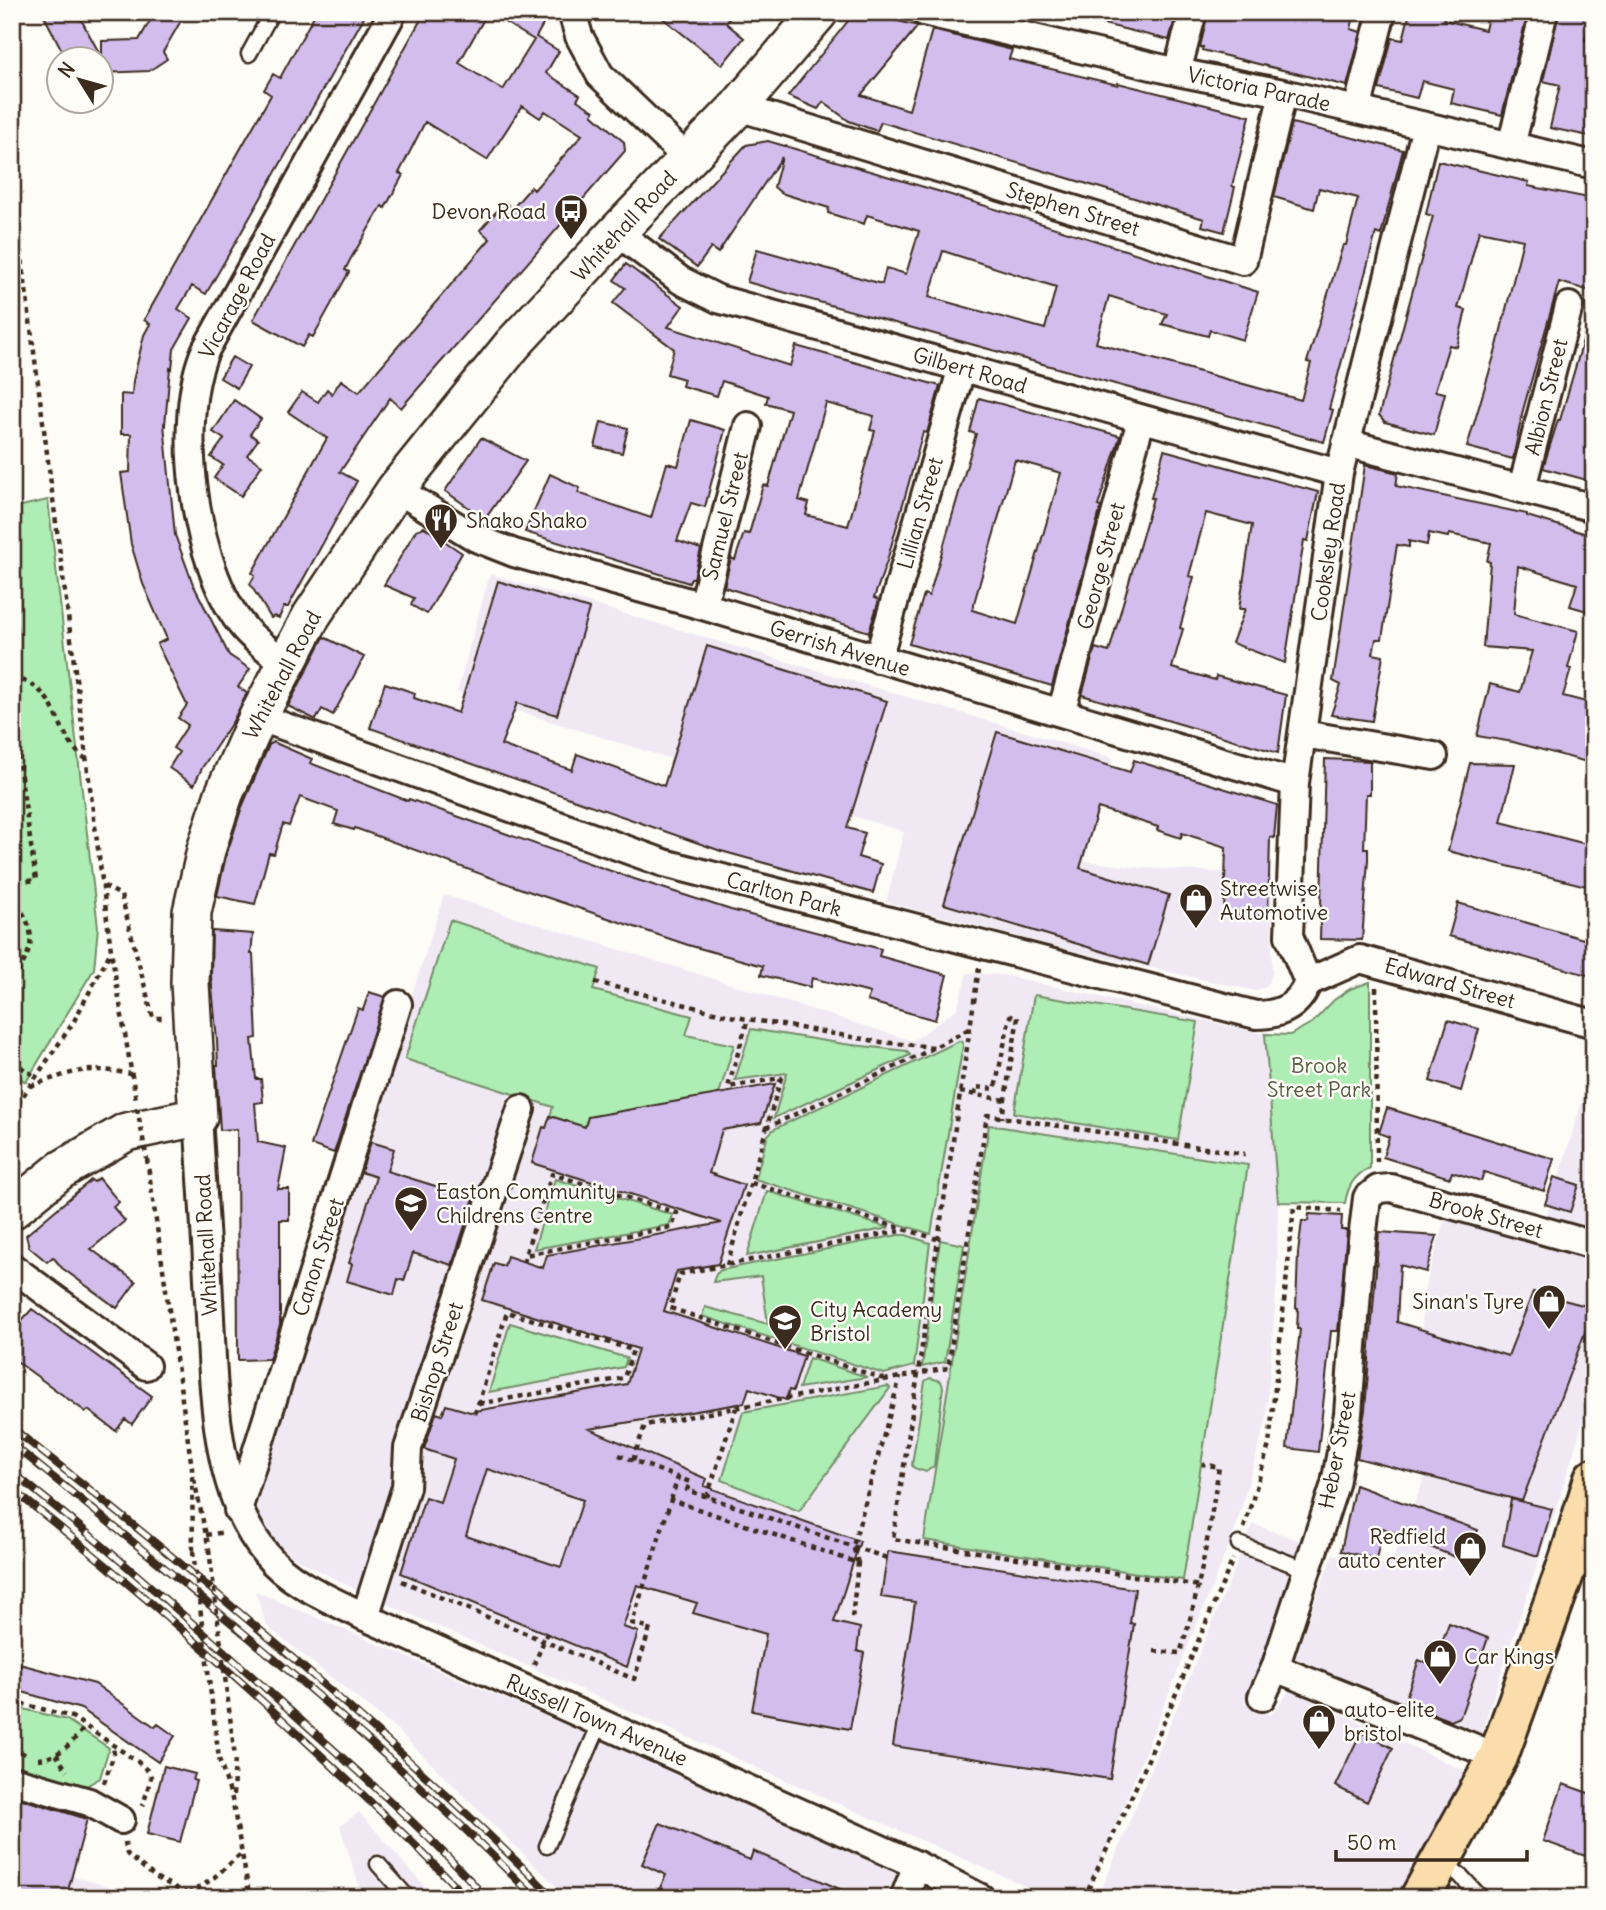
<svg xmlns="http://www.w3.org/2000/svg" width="1606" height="1910" viewBox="0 0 1606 1910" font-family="Delius,sans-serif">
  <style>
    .built { fill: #f0e9f4 }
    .green { fill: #aeedb4; stroke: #748c69; stroke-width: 2 }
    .building { fill: #d2bded; stroke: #3b2a1e; stroke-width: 2; fill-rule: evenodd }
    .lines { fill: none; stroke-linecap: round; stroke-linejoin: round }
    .lane-casing { stroke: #3b2a1e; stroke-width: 19 }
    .street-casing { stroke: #3b2a1e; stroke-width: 32 }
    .secondary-casing { stroke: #3b2a1e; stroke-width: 42 }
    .primary-casing { stroke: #3b2a1e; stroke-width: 44 }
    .path { stroke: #3b2a1e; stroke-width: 4.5; stroke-dasharray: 5 5; stroke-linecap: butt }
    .lane { stroke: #fdfcf7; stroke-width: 14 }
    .street { stroke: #fdfcf7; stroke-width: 26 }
    .secondary { stroke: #fdfcf7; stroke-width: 37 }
    .primary { stroke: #faddab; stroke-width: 38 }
    .rail-casing { stroke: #3b2a1e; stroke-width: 8 }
    .rail { stroke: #fdfcf7; stroke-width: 5; stroke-dasharray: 16; stroke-linecap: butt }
    .path-bridge { stroke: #3b2a1e; stroke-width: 4.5; stroke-dasharray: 5 5; stroke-linecap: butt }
    .labels { text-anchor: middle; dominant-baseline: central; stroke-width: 5; stroke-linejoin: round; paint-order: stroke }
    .street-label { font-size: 21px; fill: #3b2a1e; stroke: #fdfcf7 }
    .poi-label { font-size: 21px; fill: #3b2a1e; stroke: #fdfcf7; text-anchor: start }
    .park-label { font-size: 21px; fill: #585b44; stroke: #fdfcf7 }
  </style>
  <rect width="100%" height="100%" fill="#fdfcf7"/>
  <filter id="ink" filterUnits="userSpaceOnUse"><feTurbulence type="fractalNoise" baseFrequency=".0143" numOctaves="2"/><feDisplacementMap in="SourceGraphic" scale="14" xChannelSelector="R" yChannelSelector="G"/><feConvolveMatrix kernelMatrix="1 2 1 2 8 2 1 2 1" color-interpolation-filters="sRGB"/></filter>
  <g filter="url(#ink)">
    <!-- built -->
    <path class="built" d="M490 574 1113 758 1084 861 1142 868 1272 875V975L1267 986 1255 991 1057 947 886 902 904 832 457 692Z
      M444 895 913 1041 957 1009 967 973 1003 975 1265 1034 1278 1202 1277 1280 1266 1421 1235 1530 1086 1898H1052L358 1591 290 1555 261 1524 254 1488Z
      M1594 1063V1233L1546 1217Z
      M1446 1215 1594 1260V1386L1558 1503 1480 1736 1292 1662 1333 1554 1390 1566 1426 1474 1422 1298Z
      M1253 1524 1309 1544 1244 1702 1271 1715 1290 1690 1467 1772 1415 1875 1400 1898H1098Z
      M255 1591 862 1853 946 1898H568L396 1729 267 1626Z
      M359 1812 435 1898H363L340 1826Z
      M12 1860 79 1878 148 1898H12Z"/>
    <!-- green -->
    <path class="green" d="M48 500 98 927 94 969 26 1082 12 1073V508Z
      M450 920 600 969 593 990 692 1016 686 1035 734 1045 719 1094 585 1127 550 1116 553 1107 405 1059Z
      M1370 982V1168C1354 1175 1348 1186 1345 1203L1278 1202 1265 1034 1290 1035 1313 1022 1334 1000 1350 989Z
      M1034 995 1198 1022 1178 1140 1014 1113Z
      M751 1029 844 1044 907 1051 910 1055 774 1118 787 1073 735 1080Z
      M959 1041 962 1042 963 1045 931 1234 755 1179 768 1135 774 1129Z
      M989 1125 1248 1165 1183 1580 924 1540Z
      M555 1179 673 1215 669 1225 534 1249Z
      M767 1191 889 1228 747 1256Z
      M898 1235H906L930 1243 914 1366 884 1374 702 1316 705 1307 768 1324 761 1276 713 1282 716 1274 721 1270Z
      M940 1240 964 1245 945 1362 922 1367Z
      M510 1323 627 1358 624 1367 489 1392Z
      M809 1358 867 1377 799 1388Z
      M930 1378 941 1381 943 1387 934 1466 926 1472 914 1468 912 1465 925 1381Z
      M888 1386 890 1388 799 1511 722 1480 743 1412Z
      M12 1706 67 1720 109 1748 100 1778 81 1789 12 1769Z"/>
    <!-- building -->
    <path class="building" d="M42 12H77L102 58V41L139 40 155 12H186L163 52 167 59 149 71 102 73V60H67Z
      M316 12H367L206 294 192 286 178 309 192 318 174 349 172 369 170 368 165 425 164 424 175 535 193 584 229 655 250 669 238 687 247 693 233 721 202 768 194 785 169 768 179 752 173 748 188 725 178 718 187 705 157 644 167 639 143 584 131 544 121 473 130 472 131 434H121V394L132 395 133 381 144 335 150 324 144 320 271 95 264 90 273 74 280 78Z
      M425 12H550L536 37 559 51 546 73 580 95 577 100 594 111 592 114 624 142 625 151 401 408 390 398 340 472 357 481 288 607H284L279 618 274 616 271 618 250 584 255 575 252 573 327 438 288 412 302 392 318 402 327 389 332 394 341 380 359 392 490 239 480 230 505 202 512 209 531 187 534 190 582 135 545 111 540 118 522 106 487 160 425 122 399 173 403 175 385 208 382 206 350 260 345 270 349 272 313 337 309 335 302 347 253 320ZM488 12 534 40 503 90 459 63Z
      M655 12H734L726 23 744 38 722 65Z
      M862 12 918 26 861 95 909 110 932 30 1012 50 1009 59 1118 85V83L1250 116 1232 186 1235 187 1224 232 1202 226 1204 219 881 122 877 131 849 121 823 102 818 109 788 96 852 16Z
      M1087 12H1177L1169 40 1087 20Z
      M1208 12H1355L1351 29 1361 32 1347 86 1202 50 1203 47H1200Z
      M1410 12H1446L1444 20 1485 30 1489 12H1528L1502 115 1451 103 1454 89 1422 81 1417 98 1379 89 1392 38 1403 40Z
      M1559 12H1591L1585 40 1592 42 1589 55 1594 56V137L1550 128 1560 85 1543 81Z
      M1292 123 1403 150 1381 235 1376 233 1329 409 1333 410 1324 442 747 282 757 249 882 284 886 268 906 274 919 231 867 215 864 224 828 213 829 208 781 193 774 187 782 157 718 253 711 248 697 267 659 239 746 145 768 141 951 195 1258 292 1243 340 1210 330 1208 336 1162 324 1167 314 1109 296 1096 343 1301 400 1311 363 1307 362 1343 245H1346L1358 198 1319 188 1314 209 1274 197ZM943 251 1056 287 1045 329 929 297Z
      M1438 161 1529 182 1528 186 1594 199V292L1559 282 1523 410 1513 459 1467 447 1497 346 1523 240 1479 231 1458 308 1466 310 1457 347 1449 345 1435 391 1445 393 1434 435 1385 422 1379 415 1433 216 1426 214Z
      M626 264 683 306 668 327 790 366 796 346 940 386 927 433 923 432 887 561 874 598 879 600 869 632 724 587 731 558 735 560 744 533 749 534 763 485 768 486 790 410 766 403 768 396 722 381 717 396 682 386 684 379 667 374 674 349 613 303 625 288 614 280ZM826 403 874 416 870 430 875 431 848 526 806 515 809 503 799 500Z
      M1588 324 1594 325V482L1543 468 1558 420H1560Z
      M232 357 249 367 237 388 220 378Z
      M979 398 1120 436 1098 506 1101 507 1052 686 909 644 924 594 929 596 976 434 970 432ZM1015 460 1061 473 1017 624 972 610Z
      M234 400 261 419 250 434 258 440 247 455 262 465 241 496 214 478 223 465 211 457 224 439 213 432Z
      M691 420 725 430 705 507 691 503 677 541 701 549 694 578H691L689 583 525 532 550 474 580 488 578 493 651 518 667 463 678 466Z
      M601 422 628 428 622 453 595 447Z
      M481 438 526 461 485 519 445 491Z
      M1164 450 1318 492 1308 541 1304 540 1285 663 1232 643 1245 609H1239L1252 525 1206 513 1189 576 1194 577 1180 628 1183 629 1172 668 1215 680 1216 676 1286 695 1278 753 1082 695 1095 648 1109 652 1153 498H1151Z
      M1365 465 1398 473 1396 486 1527 514V516L1594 536V613L1570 606 1577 584 1518 566 1514 614 1578 631 1568 668 1571 669 1563 696 1594 704V764L1513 742 1477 736 1490 684 1520 692 1532 651 1483 647 1490 562 1487 561 1491 543 1449 534 1448 537 1429 533 1427 545 1409 541V547L1397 545 1382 639H1376L1373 654 1383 656 1372 721 1331 715 1341 685 1333 681Z
      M424 527 462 553 427 614 411 605 414 598 384 585 416 530Z
      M498 581 589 609 557 715 517 703 501 745 572 770 577 754 664 786 707 646 887 701 847 828 865 833 858 857 881 864 873 893 721 851 370 728 385 683 415 693 414 698 458 713Z
      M324 637 364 657 333 715 322 709 316 720 288 706Z
      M997 732 1130 772 1134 760 1277 805 1274 838 1270 837 1268 916 1224 915 1226 847 1182 833 1181 838 1157 830 1158 827 1098 808 1080 868 1169 895 1148 965 944 904Z
      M273 742 312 759 310 763 408 801 409 799 625 876 731 910 881 949 879 956 947 975 935 1020 867 1001 870 993 812 978 810 987 761 975 763 966 688 945 522 889 355 828 354 830 334 824 338 811 300 797 289 826 283 824 274 854 269 853 255 904 217 896 226 856 242 807 269 745Z
      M1325 759 1370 761V794H1366L1364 848H1368V860L1362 940 1320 939Z
      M1470 763 1515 764 1501 822 1594 846V888L1448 851Z
      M1458 903 1594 942V977L1449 936Z
      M212 931 253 934 251 954H253L257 1038 252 1039 256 1079H261L263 1102 255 1103 258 1142 286 1148 278 1189H289V1220H280V1325L269 1359 238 1360 237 1129 220 1130 216 1065H218L217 1041 211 976Z
      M369 992 385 997 334 1153 311 1145 358 1008 363 1010Z
      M1448 1020 1479 1029 1461 1091 1430 1081Z
      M775 1084 761 1123 722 1130 709 1173 744 1185 718 1264 677 1271 664 1311 804 1356 793 1391 789 1390 786 1400 749 1388 744 1403 589 1429 707 1479 704 1486 860 1541 834 1622 860 1628 857 1651 864 1653 850 1729 752 1711 766 1634 693 1613 697 1603 637 1585 623 1627 638 1632 627 1667 401 1573 425 1497 440 1502 454 1459 424 1449 436 1413 442 1415 446 1405 470 1412 627 1384 638 1349 482 1300 494 1263 504 1266 507 1256 543 1268 547 1255 722 1223 532 1163 543 1127 546 1128 550 1116 585 1127 588 1117ZM487 1469 583 1500 561 1567 466 1536Z
      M1387 1108 1554 1159 1544 1191 1484 1172 1481 1181 1452 1172 1450 1178 1383 1157 1389 1137 1379 1133Z
      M371 1142 394 1149 387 1171 474 1198 452 1265 413 1253 404 1281 398 1279 394 1295 347 1281 352 1264 349 1263 376 1177 361 1172Z
      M1554 1177 1579 1185 1570 1212 1545 1204Z
      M99 1178 119 1202 113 1207 125 1221 91 1249 136 1282 117 1308 62 1268 53 1257 47 1262 29 1247 26 1235 91 1180 94 1182Z
      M1309 1214 1342 1216 1341 1230H1347L1338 1331H1331L1318 1452 1287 1448 1300 1329H1297L1298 1308H1296L1298 1253 1302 1221H1308Z
      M1379 1232 1437 1236 1426 1272 1400 1265 1397 1322 1508 1356 1533 1292 1594 1308 1522 1501 1357 1458 1365 1410Z
      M32 1309 152 1396 132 1424 125 1419 116 1431 88 1410 86 1412 12 1358V1331Z
      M1355 1485 1478 1530 1465 1561 1383 1528 1376 1559 1341 1551Z
      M1511 1499 1552 1509 1538 1556 1503 1545Z
      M888 1551 1135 1589 1130 1623 1134 1624 1110 1779 893 1746 915 1602 881 1597Z
      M1449 1623 1488 1638 1460 1717 1451 1721 1404 1703 1419 1660 1433 1666Z
      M12 1662 95 1684 155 1727 158 1724 175 1736 158 1762 81 1709 12 1689Z
      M1361 1732 1393 1748 1367 1802 1335 1786Z
      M164 1766 195 1774 193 1780 196 1781 180 1842 147 1834Z
      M1563 1784 1594 1795V1859L1543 1841Z
      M12 1796 87 1819 66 1898H12Z
      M660 1823 750 1860 753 1851 860 1898H676L659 1890 666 1875 642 1864Z"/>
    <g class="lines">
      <!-- lane casing -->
      <g class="lane-casing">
        <path id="lane" d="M249 54 272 12
          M1239 1544 1307 1570
          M547 1846 601 1721
          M1442 1863 1460 1875 1481 1898
          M378 1864 408 1898"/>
      </g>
      <!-- street casing -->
      <g class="street-casing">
        <path id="street" d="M572 12 579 36 600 75 687 158
          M924 12 1177 72 1283 93 1594 165
          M1177 72 1193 12
          M738 107 1243 261 1283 93
          M1357 110 1382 12
          M1511 146 1544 12
          M617 232 680 280 718 299C925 356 1131 417 1339 473
          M1346 443 1594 508
          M1522 488 1569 306
          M396 489 476 538 514 553 703 606 1295 783
          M703 606 748 426
          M878 659 962 367
          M286 663C271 652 256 642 244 628 194 569 174 419 206 349L393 12
          M1061 713 1141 420
          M258 717 664 863 1256 1015C1281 1015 1299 1006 1308 982
          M1303 734 1434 756
          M1308 982 1289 936 1295 783 1339 473 1426 127
          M1308 982 1360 959 1594 1024
          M198 1117C202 1178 206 1238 209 1298 214 1381 211 1487 266 1554 290 1584 332 1600 365 1617L917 1865 981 1898
          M12 1267 146 1366
          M238 1510 398 1004
          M1569 1560 1594 1567
          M365 1617 406 1487 408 1448 521 1109
          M1275 1668 1498 1757
          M1262 1697 1275 1668 1335 1484 1348 1414 1359 1265 1367 1198 1378 1189 1391 1188 1594 1245
          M12 1780 89 1802 121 1820
          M904 1898 917 1865"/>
      </g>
      <!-- secondary casing -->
      <g class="secondary-casing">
        <path id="secondary" d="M12 1210 61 1170 126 1132 198 1117 190 983 192 912 206 850 224 794 258 717 312 615 396 489 513 344 617 232 738 107 819 12"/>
      </g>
      <!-- primary casing -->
      <g class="primary-casing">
        <path id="primary" d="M1420 1898 1498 1757 1569 1560 1594 1478"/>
      </g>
      <!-- path -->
      <path class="path" d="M12 181 111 950 136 1100
        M12 678C62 685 53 740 88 760
        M12 750H17L36 880 12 883
        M104 886 121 895 153 1018H164
        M12 895C37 933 37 944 12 981
        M979 968 893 1539 1200 1586
        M595 982 730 1016 881 1042 934 1047
        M1376 987 1377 1164
        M12 1061 36 1077
        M30 1086C73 1072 85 1065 131 1074
        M960 1092 1005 1100
        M975 1095 976 1087 995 1089 1010 1016 1018 1017 1002 1118
        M12 1112 73 1023 111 951
        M766 1128 918 1056 969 1029
        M147 1159 192 1468 193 1551
        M751 1183 937 1239
        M524 1262 525 1255 552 1174 677 1213 672 1227 525 1255
        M727 1265 781 1078 728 1087 748 1019
        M884 1379 670 1308 680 1274 905 1230
        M475 1414 507 1312 633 1350 624 1378 478 1404
        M619 1455 690 1482 687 1490 887 1558
        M633 1460 645 1425 948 1368 987 1115 1245 1154
        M194 1479 209 1549
        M707 1497 736 1408
        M671 1500 678 1477
        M1244 1528 1269 1445 1294 1207 1341 1211
        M206 1535 225 1532
        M858 1563 853 1546 900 1377
        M402 1581 634 1679 650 1628 632 1623 671 1500 858 1563 852 1619
        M1154 1651 1180 1653C1200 1592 1209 1530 1219 1467L1202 1464
        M534 1665 547 1633
        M12 1701 72 1717 138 1762 149 1772 151 1777 143 1806
        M12 1747 26 1755
        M56 1754 67 1771
        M38 1759C60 1758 72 1742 85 1727
        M219 1759 232 1799 250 1898
        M104 1783 114 1754 113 1748
        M233 1795 235 1757
        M125 1842 127 1854 155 1877 188 1894 191 1898
        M188 1894 211 1880 241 1854
        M1084 1898 1141 1776 1233 1559"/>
      <!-- lane -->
      <use href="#lane" class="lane"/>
      <!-- street -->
      <use href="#street" class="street"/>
      <!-- secondary -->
      <use href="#secondary" class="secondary"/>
      <!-- primary -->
      <use href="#primary" class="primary"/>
      <!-- rail casing -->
      <g class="rail-casing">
        <path id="rail" d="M12 1428C200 1576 384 1730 554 1898
          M12 1444C191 1589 373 1733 535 1898
          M12 1472C110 1549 202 1631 294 1714 359 1773 428 1832 486 1898
          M12 1489C121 1575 225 1665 326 1760 374 1805 422 1850 466 1898"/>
      </g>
      <!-- rail -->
      <use href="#rail" class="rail"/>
      <!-- path-bridge -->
      <path class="path-bridge" d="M137 1108 147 1159
        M209 1549 235 1757
        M193 1551 219 1759"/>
    </g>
  </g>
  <!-- icons -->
  <defs>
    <g id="bus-pin" transform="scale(1.75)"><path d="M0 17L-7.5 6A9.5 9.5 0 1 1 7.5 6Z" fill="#3b2a1e" stroke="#fdfcf7"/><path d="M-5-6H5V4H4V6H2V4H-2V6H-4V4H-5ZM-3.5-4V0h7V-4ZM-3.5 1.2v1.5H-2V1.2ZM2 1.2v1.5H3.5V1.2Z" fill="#fff"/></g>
    <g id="restaurant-pin" transform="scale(1.75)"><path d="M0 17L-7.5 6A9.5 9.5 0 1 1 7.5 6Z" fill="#3b2a1e" stroke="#fdfcf7"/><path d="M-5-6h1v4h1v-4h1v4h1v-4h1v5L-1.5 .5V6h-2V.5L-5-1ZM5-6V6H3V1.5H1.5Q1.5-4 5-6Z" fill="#fff"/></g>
    <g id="shop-pin" transform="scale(1.75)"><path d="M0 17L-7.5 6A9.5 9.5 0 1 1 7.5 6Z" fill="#3b2a1e" stroke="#fdfcf7"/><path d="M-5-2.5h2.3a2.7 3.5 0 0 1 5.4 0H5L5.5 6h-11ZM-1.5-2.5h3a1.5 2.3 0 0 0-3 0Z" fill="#fff"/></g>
    <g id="school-pin" transform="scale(1.75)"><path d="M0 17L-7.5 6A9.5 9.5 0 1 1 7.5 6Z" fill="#3b2a1e" stroke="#fdfcf7"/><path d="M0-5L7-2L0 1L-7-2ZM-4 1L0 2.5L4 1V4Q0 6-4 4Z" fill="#fff"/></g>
  </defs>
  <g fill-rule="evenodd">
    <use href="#bus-pin" x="571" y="211"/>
    <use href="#restaurant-pin" x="441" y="520"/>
    <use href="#shop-pin" x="1196" y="900"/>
    <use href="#school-pin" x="411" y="1203"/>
    <use href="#shop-pin" x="1549" y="1301"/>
    <use href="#school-pin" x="785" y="1321"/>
    <use href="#shop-pin" x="1470" y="1548"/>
    <use href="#shop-pin" x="1440" y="1656"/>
    <use href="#shop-pin" x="1319" y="1721"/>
  </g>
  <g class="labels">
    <!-- street labels -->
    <g class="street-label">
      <text transform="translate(1259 89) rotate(12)">Victoria Parade</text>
      <text transform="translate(1073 209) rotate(17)">Stephen Street</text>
      <text transform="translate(624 226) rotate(-47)">Whitehall Road</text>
      <text transform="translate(237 296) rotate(-62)">Vicarage Road</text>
      <text transform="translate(970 370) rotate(16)">Gilbert Road</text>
      <text transform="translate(1546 397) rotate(-76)">Albion Street</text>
      <text transform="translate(920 513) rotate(-74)">Lillian Street</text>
      <text transform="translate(725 516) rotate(-76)">Samuel Street</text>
      <text transform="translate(1328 552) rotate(-82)">Cooksley Road</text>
      <text transform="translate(1101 566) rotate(-75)">George Street</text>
      <text transform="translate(840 648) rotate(17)">Gerrish Avenue</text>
      <text transform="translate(282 675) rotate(-62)">Whitehall Road</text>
      <text transform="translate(784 894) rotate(15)">Carlton Park</text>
      <text transform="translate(1450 983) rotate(16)">Edward Street</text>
      <text transform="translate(1486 1215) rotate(16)">Brook Street</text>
      <text transform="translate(206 1245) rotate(-93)">Whitehall Road</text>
      <text transform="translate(318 1257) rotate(-72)">Canon Street</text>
      <text transform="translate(437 1362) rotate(-72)">Bishop Street</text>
      <text transform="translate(1337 1450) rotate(-79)">Heber Street</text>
      <text transform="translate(597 1720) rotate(24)">Russell Town Avenue</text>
    </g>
    <!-- poi labels -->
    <g class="poi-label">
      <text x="546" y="211" text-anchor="end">Devon Road</text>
      <text x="466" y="520">Shako Shako</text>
      <text x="1220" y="888">Streetwise<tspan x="1220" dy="24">Automotive</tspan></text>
      <text x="436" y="1191">Easton Community<tspan x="436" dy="24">Childrens Centre</tspan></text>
      <text x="1524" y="1301" text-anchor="end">Sinan's Tyre</text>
      <text x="810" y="1309">City Academy<tspan x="810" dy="24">Bristol</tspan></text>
      <text x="1446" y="1536" text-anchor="end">Redfield<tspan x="1446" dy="24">auto center</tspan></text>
      <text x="1464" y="1656">Car Kings</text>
      <text x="1344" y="1709">auto-elite<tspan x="1344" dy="24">bristol</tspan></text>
    </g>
    <!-- park labels -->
    <g class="park-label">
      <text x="1319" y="1065">Brook<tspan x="1319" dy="24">Street Park</tspan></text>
    </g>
  </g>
  <!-- margin -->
  <rect width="1606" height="1910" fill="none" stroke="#fdfcf7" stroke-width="42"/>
  <rect x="21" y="21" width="1564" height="1868" fill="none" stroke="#3b2a1e" stroke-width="2.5" filter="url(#ink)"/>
  <!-- north arrow -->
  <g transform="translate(80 80) rotate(307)"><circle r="33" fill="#fdfcf7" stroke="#afa8a0" stroke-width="2"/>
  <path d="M0-5L12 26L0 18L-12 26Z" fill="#3b2a1e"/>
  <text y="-10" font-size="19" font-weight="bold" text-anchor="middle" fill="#3b2a1e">N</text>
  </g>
  <!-- scale -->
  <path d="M1336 1850v10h191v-10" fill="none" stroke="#3b2a1e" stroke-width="3.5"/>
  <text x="1347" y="1850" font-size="21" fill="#3b2a1e" stroke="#fdfcf7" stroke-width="5" paint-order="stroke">50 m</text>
</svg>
